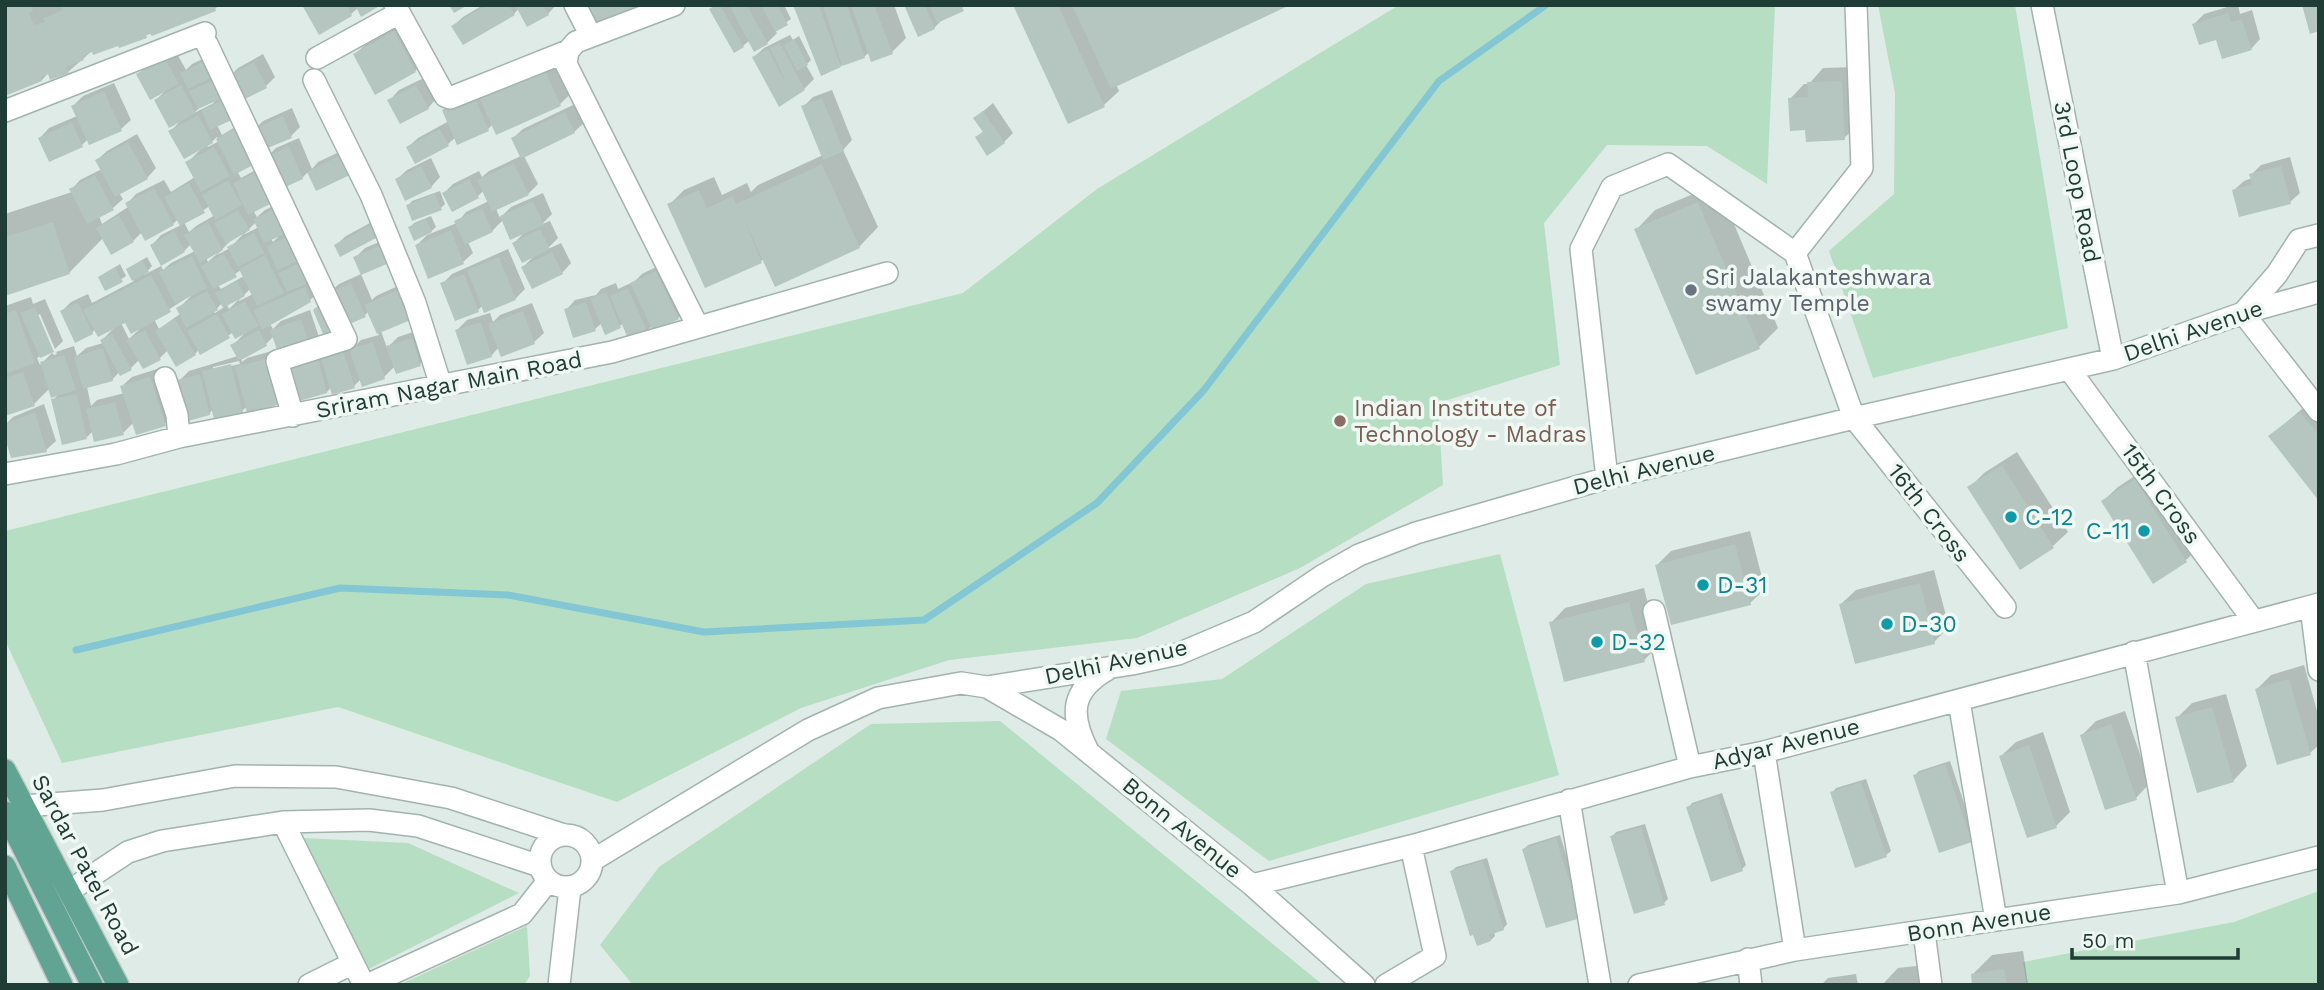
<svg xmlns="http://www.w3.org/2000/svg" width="2324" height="990" viewBox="0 0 2324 990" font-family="'Work Sans',sans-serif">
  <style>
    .green { fill: #b6dec2 }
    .shadow { fill: #0003; fill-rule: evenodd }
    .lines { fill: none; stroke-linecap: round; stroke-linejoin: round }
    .stream { stroke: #83c6d4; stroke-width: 7 }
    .building { fill: #b4c6bf }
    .minor-casing { stroke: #a2b3ad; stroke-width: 24 }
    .major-casing { stroke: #c0c8c6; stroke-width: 24 }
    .minor { stroke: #fff; stroke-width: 21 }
    .major { stroke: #61a494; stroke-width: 21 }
    .worship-dot { fill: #6b7280; stroke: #f0f8f4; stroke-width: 2.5 }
    .education-dot { fill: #8d6e63; stroke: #f0f8f4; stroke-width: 2.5 }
    .culture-dot { fill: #0f9aa8; stroke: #f0f8f4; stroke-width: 2.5 }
    .labels { text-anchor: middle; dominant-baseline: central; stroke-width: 7; stroke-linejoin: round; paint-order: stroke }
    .street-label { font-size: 23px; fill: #1f3c35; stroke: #f0f8f4 }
    .worship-label { font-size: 23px; fill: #5b616d; stroke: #f0f8f4; text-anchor: start }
    .education-label { font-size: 23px; fill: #785e54; stroke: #f0f8f4; text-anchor: start }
    .culture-label { font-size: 23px; fill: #0d838f; stroke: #f0f8f4; text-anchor: start }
  </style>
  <rect width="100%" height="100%" fill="#dfebe6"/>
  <!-- green -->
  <path class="green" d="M1399 5H1775L1767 184 1707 146 1607 145 1544 223 1560 365 1438 403 1443 485 1300 568 1137 638 949 660 801 708 617 802 338 707 62 763 5 640V531L963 293 1097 189Z
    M1878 5H2015L2068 328 1873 378 1829 251 1894 194 1895 93Z
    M1500 554 1559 775 1269 861 1106 739 1121 691 1222 679 1366 584Z
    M1000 721 1323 985H633L600 945 659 867 871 724Z
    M302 838 408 843 519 893 369 969Z
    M2319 891V985H2027L2023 962 2234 922Z
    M527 926 530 976 524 985H399Z"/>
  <!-- shadow -->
  <path class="shadow" d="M5 5H53L54 7 58 5H219L215 9 151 31 146 36 93 50 68 72H49L42 80 5 94Z
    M304 5H377L358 8 351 14 319 32Z
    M483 5H556L548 14 519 8 514 14 453 26 463 17Z
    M715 5H784L791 19 775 30 777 33 767 43 750 40 743 46 711 9Z
    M795 5H894L906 38 892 52H869L864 57 840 66Z
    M905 5H967L944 18 934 28Z
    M1015 5H1286L1116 84 1119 91 1104 105 1069 121Z
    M2234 5H2238L2240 14 2252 10 2260 39 2251 49 2217 38 2194 24 2204 14Z
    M404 23 425 61 415 71 355 54 365 45Z
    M790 35 793 40 799 36 811 60 806 65 814 79 804 89 780 105 754 57 764 48Z
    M175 50 186 70 192 64 219 51 231 75 238 68 263 54 275 77 266 86 242 99 217 125 222 135 250 118 255 129 263 121 292 108 300 127 291 136 265 147 237 171 241 178 268 163 266 158 276 148 299 138 312 169 318 162 352 146 360 163 309 171 302 178 283 186 253 210 257 217 265 210 290 198 320 291 310 300 270 324 273 329 281 321 310 310 319 337 351 336 354 347 361 340 379 335 369 311 365 315 329 293 339 284 361 274 372 300 376 296 409 281 381 331 387 348 398 337 422 329 430 354 420 364 395 366 384 377 361 379 354 386H332L327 392 247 406 242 411 213 409 209 414 179 381 189 371 238 356 232 346 246 332H234L200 352 199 349 195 354 168 350 160 358 143 367 139 360 131 368 119 372 112 380 87 387 91 406 97 400 125 393 122 386 132 377 160 368 174 415 165 424 134 422 123 433 93 431 87 437 53 400 60 393 50 388 34 404 5 415V306L31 297 33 304 45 299 63 341 55 349 40 314 38 315 40 356 37 358 40 365 52 353 54 355 57 354 56 352 74 346 77 356 86 348 103 343 102 340 115 327 95 329 92 333 62 311 71 302 88 294 92 303 134 281 128 269 147 257 152 266 144 275 161 266 163 270 171 263 195 251 191 244 184 251 152 245 161 235 181 225 178 219 173 224 142 232 133 241 103 238 69 273 5 294V214L72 192 71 190 80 180 102 169 97 160 107 151 137 134 156 168 147 178 119 193 123 199 113 208 99 216 102 224 128 207 127 204 136 194 164 180 171 192 195 177 187 163 201 149 171 131 181 120 156 100 166 90 138 75 147 65ZM213 101 214 103 194 113 201 106ZM217 137 219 141 208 147 207 146ZM210 206 215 215 196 226 189 232 184 222ZM256 222 259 227 245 234H244ZM244 233 230 248 217 255 232 239ZM281 234 273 242 271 239ZM219 252 208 262 206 258ZM241 270 244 276 221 289 218 285ZM250 289 253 294 239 301V300ZM193 294 178 309 180 314 159 329 154 319ZM239 299 229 309 227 305ZM222 303 224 307 215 313 214 312ZM126 320 142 327 129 339 121 323ZM274 336 279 349 247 358 242 362 241 358 266 344ZM239 361 240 364 213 370V367Z
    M558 53 575 90 560 104 493 124 488 129 456 137 448 144 416 162 408 147 418 138 449 121 444 110 454 101Z
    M1856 67 1859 124 1844 138 1807 128 1790 99 1804 84H1809L1823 68Z
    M426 77 437 98 428 108 390 100 399 90Z
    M114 83 131 120 121 129 90 143 88 139 82 145 40 138 49 128 77 116 73 106 83 96Z
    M832 90 852 140 843 150 878 227 859 247 764 259 761 261 669 205 684 190 714 177 722 195 747 183 751 192 758 185 823 155 803 107 813 97Z
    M993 103 1013 133 1004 142 977 138 984 130 975 118Z
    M575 104 584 123 574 132 524 156 538 184 528 194 496 209 500 218 511 207 543 193 552 214 542 224 550 221 558 238 546 250 561 243 571 263 562 273 523 267 536 254 514 243 526 231 503 220 492 231 468 242 473 253 463 262 417 245 430 232 410 227 414 223 431 216 436 227 427 235 457 223 466 212 489 201 484 190 478 196 444 193 453 184 479 171 482 177 489 171 521 156 513 138 523 129Z
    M2290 157 2300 193 2290 202 2234 190 2244 181 2252 178 2251 175 2261 165Z
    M431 158 440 177 431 187 397 179 407 170Z
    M1717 184 1778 328 1759 347 1636 230 1655 210Z
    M440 191 445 204 441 208 408 206 412 201Z
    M381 217 386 226 336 245 346 236Z
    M391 237 362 273 355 258 365 248Z
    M508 249 525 289 515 299 483 305 478 310 442 284 452 274Z
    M666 262 687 308 678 318 653 325 647 331 623 323 620 326 602 323 595 329 566 310 575 300 596 295 601 289 616 283 618 289 635 281 642 274Z
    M120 264 126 276 106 289 100 277Z
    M532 303 544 333 534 342 502 355 499 347 491 356 457 330 467 320 490 313 493 322 500 315Z
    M2315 398 2319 403V498L2270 436Z
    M44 404 56 441 46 450 5 425 13 417Z
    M2017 452 2068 532 2053 546 2020 567 1970 487 1984 473Z
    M2150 466 2201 546 2186 560 2154 581 2103 501 2118 487Z
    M1750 531 1765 589 1750 603 1657 565 1671 551Z
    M1934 570 1949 627 1934 642 1841 604 1856 590Z
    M1644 588 1658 646 1644 660 1551 623 1565 608Z
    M2304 665 2319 718V745L2310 753 2257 689 2271 675Z
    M2226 694 2247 766 2233 781 2177 718 2192 703Z
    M2125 711 2150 783 2136 798 2082 735 2096 721Z
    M2043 732 2070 812 2056 826 2001 756 2016 742Z
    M1950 761 1975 836 1971 840 1915 775 1919 771Z
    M1866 779 1891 851 1886 855 1832 793 1836 788Z
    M1722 793 1746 865 1742 869 1688 808 1692 803Z
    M1645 824 1668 899 1664 903 1612 837 1616 832Z
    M1560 835 1584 912 1524 849 1528 845Z
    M1487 858 1507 924 1503 929 1494 932 1495 936 1491 940 1452 871 1456 867Z
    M2023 951 2028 985H1974L1972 975 1992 955Z
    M1926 965 1929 985H1882L1898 968Z
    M1856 974 1858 985H1821L1828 978Z"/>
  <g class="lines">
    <!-- stream -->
    <path class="stream" d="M76 650 340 588 508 595 704 632 924 620 1097 503 1204 390 1439 81 1546 5"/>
  </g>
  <!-- building -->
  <path class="building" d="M12 5 13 7 31 5 33 11 29 13 34 25 45 22 43 18 63 10 61 5H214L216 11 152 36 150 34 146 35 147 38 119 48 118 46 93 55 92 52 82 56 84 60 66 67 69 73 50 80 48 74 41 77 42 81 5 96V6Z
    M302 5H347L352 16 319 35Z
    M355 5H381L361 17Z
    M449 5H468L454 13Z
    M487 5H509L515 15 463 45 451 26Z
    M515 5H543L549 15 527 27Z
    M586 5H639L596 26Z
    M716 5H720L744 47 734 53 709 9Z
    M729 5H747L768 44 754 52Z
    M761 5H777L788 25 775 32Z
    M793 5H819L841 67 821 76Z
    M823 5H847L865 58 842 66Z
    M851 5H874L893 54 871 62Z
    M904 5H925L935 29 918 37Z
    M929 5H961L964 11 937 23Z
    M1013 5H1058L1105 107 1068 124Z
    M1072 5H1290L1111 89Z
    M2302 5H2319V31L2310 34Z
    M2228 13 2231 22 2242 19 2252 50 2222 59 2216 40 2199 45 2192 24Z
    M394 31 416 72 375 95 353 54Z
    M794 39 808 65 797 71 784 45Z
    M780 43 805 90 779 107 752 57 768 49 787 85 770 48Z
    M165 59 179 84 150 100 136 74Z
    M209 59 217 75 188 89 180 73Z
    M254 62 267 88 239 102 226 77Z
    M543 66 561 106 496 135 478 95Z
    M219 78 227 96 198 109 189 91Z
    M1842 81 1845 140 1806 142 1805 130 1790 131 1788 98 1808 97 1807 82Z
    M181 85 196 113 169 128 154 100Z
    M416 85 429 109 400 124 387 100Z
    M104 91 122 131 89 145 71 106Z
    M474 96 489 131 457 145 442 110Z
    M228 98 236 118 210 130 201 110Z
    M822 98 844 151 823 160 801 106Z
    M983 111 1005 143 987 156 975 137 983 132 973 118Z
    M565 112 575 133 521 159 511 138Z
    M198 115 213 143 184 159 168 131Z
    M283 116 292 138 260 151 251 130Z
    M72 122 83 147 49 162 38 138Z
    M240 126 259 162 234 175 216 139Z
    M440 129 449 146 415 164 406 147Z
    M128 142 148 179 115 197 95 160Z
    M289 146 303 179 279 190 264 158Z
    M214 147 230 176 201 192 185 162Z
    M342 154 352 174 316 191 307 172Z
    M514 163 529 195 492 212 477 180Z
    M822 164 860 248 775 287 744 219 762 263 705 288 667 204 699 190 707 208 733 196 736 204Z
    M421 166 432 188 405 201 395 179Z
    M2281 166 2291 204 2239 217 2232 190 2252 184 2249 174Z
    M262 170 276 201 248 215 233 183Z
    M95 175 114 210 87 224 69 189Z
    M469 179 479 198 452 212 442 193Z
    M228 180 242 205 215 220 202 195Z
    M189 183 205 213 180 226 164 197Z
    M154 188 174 225 145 241 125 203Z
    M435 194 442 210 412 221 406 205Z
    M533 201 544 225 510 240 500 216Z
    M1698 202 1760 349 1696 375 1634 229Z
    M280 207 292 231 264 243 253 219Z
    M482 208 493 232 465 245 454 221Z
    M238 210 250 230 226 244 214 223Z
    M119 215 134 242 111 255 96 228Z
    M426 219 432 232 414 241 408 227Z
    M53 222 70 274 5 296V237Z
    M208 222 223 250 200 263 184 235Z
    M371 225 378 237 340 257 334 245Z
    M540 229 550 249 522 263 512 243Z
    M451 230 464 264 428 279 415 245Z
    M174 231 185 252 161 266 150 245Z
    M254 233 264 253 238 267 227 247Z
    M294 234 305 258 277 270 267 246Z
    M381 245 389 263 361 275 353 257Z
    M552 252 563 274 532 289 521 267Z
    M224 254 237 277 213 289 201 266Z
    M265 255 284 293 257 306 239 269Z
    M192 256 207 288 175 304 159 272Z
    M499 257 516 300 484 313 467 270Z
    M142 260 149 272 132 281 126 269Z
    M304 261 313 281 287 292 278 273Z
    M115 267 123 282 105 291 98 277Z
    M656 271 679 319 653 331 630 283Z
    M464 274 479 312 455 321 440 283Z
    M151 275 171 312 131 334 125 323 98 337 83 310Z
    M237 281 245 296 223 308 215 293Z
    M351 283 366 317 342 327 327 293Z
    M305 287 311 302 262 330 253 310Z
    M628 288 648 333 629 341 610 296Z
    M400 289 413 319 377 334 364 305Z
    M207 291 218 310 186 328 176 308Z
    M606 292 621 328 605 335 590 298Z
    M245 301 259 326 235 339 222 314Z
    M324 301 337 332 323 334 313 310Z
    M78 302 93 334 75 343 60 311Z
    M586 302 596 331 573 338 564 309Z
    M35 307 54 352 40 358 20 313Z
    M16 310 35 363 5 374V314Z
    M523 311 535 344 501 357 488 324Z
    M217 314 230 338 200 355 187 331Z
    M175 319 196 355 176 367 155 331Z
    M301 319 311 348 280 358 270 330Z
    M481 322 492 357 467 365 455 330Z
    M145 330 161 360 143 369 126 340Z
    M259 330 267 346 239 361 230 345Z
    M112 334 132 370 120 376 100 340Z
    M412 338 421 366 396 374 386 346Z
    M373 342 385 379 362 387 349 349Z
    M341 344 355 388 332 395 319 351Z
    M103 348 113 381 83 389 74 357Z
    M64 355 76 390 51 398 40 362Z
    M317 355 327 393 292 403 282 365Z
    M273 357 285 403 247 413 235 367Z
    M231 364 243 413 214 419 202 371Z
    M23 372 35 406 5 416V378Z
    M200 374 210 415 188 421 177 380Z
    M150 377 166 426 136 435 120 386Z
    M77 394 87 439 62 445 51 399Z
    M115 402 124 435 94 442 86 409Z
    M35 412 47 452 11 458 5 438V424Z
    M2300 412 2319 435V501L2268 436Z
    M2002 465 2054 548 2020 570 1967 487Z
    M2135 479 2187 562 2153 584 2101 501Z
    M1735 544 1751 605 1671 625 1655 565Z
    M1920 583 1935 644 1855 664 1839 604Z
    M1629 602 1645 662 1564 682 1549 622Z
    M2289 679 2311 755 2277 765 2255 689Z
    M2212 707 2234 782 2197 793 2175 717Z
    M2111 724 2137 800 2105 810 2080 735Z
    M2029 745 2057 828 2027 838 1999 756Z
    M1945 764 1972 842 1939 853 1913 775Z
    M1861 782 1887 857 1855 868 1830 792Z
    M1718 796 1743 871 1711 882 1686 807Z
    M1641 827 1665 905 1634 914 1610 836Z
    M1556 838 1581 918 1546 928 1522 849Z
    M1483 861 1504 930 1489 935 1491 941 1477 946 1473 935 1470 936 1450 871Z
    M2004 969 2007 985H1972L1971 974Z"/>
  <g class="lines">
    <!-- minor casing -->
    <g class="minor-casing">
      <path id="minor" d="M395 5 445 96 450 98 568 51
        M575 5 591 36
        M674 5 576 42 568 51 566 64 698 327
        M2042 5 2113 359
        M207 44 346 339 277 361 293 416
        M317 58 399 13
        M314 80 371 195 415 303 441 386
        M5 111 205 33
        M2319 235 2299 240 2277 274 2243 313 2319 411
        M1795 253 1862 168 1856 5
        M2069 369 2253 620
        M165 378 177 415 179 437
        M5 474 116 454 179 437 612 352 887 273
        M1607 478 1581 249 1612 187 1668 164 1795 253 1854 418 2005 607
        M2311 607 2319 670
        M1654 611 1690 767
        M2134 652 2178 893
        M987 687 1061 730 1252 885 1364 985
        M1959 701 1996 920
        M1088 751C1069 714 1071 690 1108 669
        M1764 752 1795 950
        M1569 800 1600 985
        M24 806 103 800 235 776 336 777 451 798 564 835
        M283 822 364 985
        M540 861a26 26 0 1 1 52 0a26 26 0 1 1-52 0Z
        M593 860 808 730 878 698 961 683 987 687 1132 664 1178 654 1254 622 1322 576 1359 555 1416 533 1607 478 1854 418 2113 359 2243 313 2319 292
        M1252 885 1411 846 1690 767 1764 752 2319 604
        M69 891 128 852 162 841 283 822 369 820 418 826 540 866
        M1924 932 1931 985
        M1748 959 1751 985
        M309 985 353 963
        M367 985 522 914 548 881
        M559 985 570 888
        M1386 985 1435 956 1411 846
        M1639 985 1795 950 2178 893 2319 857"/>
    </g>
    <!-- major casing -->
    <g class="major-casing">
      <path id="major" d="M5 770 118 985
        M5 812 92 985
        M5 866 62 985"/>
    </g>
    <!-- minor -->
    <use href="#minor" class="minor"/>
    <!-- major -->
    <use href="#major" class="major"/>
  </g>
  <!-- markers -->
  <circle class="worship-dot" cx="1691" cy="290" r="7"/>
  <circle class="education-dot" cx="1340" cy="421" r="7"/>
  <g class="culture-dot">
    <circle cx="2011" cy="517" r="7"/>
    <circle cx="2144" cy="531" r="7"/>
    <circle cx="1703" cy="585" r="7"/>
    <circle cx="1887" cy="624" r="7"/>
    <circle cx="1597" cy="642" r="7"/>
  </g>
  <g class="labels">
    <!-- street labels -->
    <g class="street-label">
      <text transform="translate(2077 182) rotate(79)">3rd Loop Road</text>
      <text transform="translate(2193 331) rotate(-19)">Delhi Avenue</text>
      <text transform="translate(449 385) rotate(-11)">Sriram Nagar Main Road</text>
      <text transform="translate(1644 470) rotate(-14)">Delhi Avenue</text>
      <text transform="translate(2161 494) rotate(54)">15th Cross</text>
      <text transform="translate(1929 513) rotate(52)">16th Cross</text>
      <text transform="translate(1116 662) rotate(-12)">Delhi Avenue</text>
      <text transform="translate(1786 744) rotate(-14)">Adyar Avenue</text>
      <text transform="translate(1182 828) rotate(39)">Bonn Avenue</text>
      <text transform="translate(85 865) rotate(62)">Sardar Patel Road</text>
      <text transform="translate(1979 923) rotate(-9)">Bonn Avenue</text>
    </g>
    <!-- worship labels -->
    <g class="worship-label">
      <text x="1705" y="277">Sri Jalakanteshwara<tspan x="1705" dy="26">swamy Temple</tspan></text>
    </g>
    <!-- education labels -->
    <g class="education-label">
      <text x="1354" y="408">Indian Institute of<tspan x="1354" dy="26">Technology - Madras</tspan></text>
    </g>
    <!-- culture labels -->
    <g class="culture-label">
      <text x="2025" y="517">C-12</text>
      <text x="2130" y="531" text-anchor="end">C-11</text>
      <text x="1717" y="585">D-31</text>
      <text x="1901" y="624">D-30</text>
      <text x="1611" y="642">D-32</text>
    </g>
  </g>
  <!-- border -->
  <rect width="2324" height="990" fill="none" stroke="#1f3c35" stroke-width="14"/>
  <!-- scale -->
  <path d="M2072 948v10h166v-10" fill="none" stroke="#1f3c35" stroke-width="3.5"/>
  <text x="2082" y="948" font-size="21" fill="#1f3c35" stroke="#f0f8f4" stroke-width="5" paint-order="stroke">50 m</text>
</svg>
